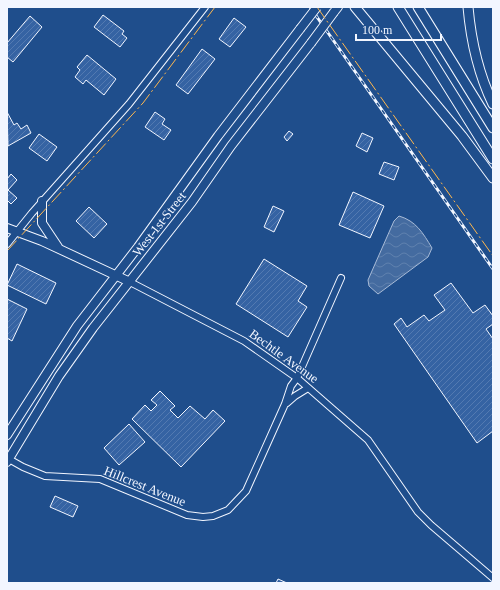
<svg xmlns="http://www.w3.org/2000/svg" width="500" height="590" viewBox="0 0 500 590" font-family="'Times New Roman',serif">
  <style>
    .water { fill: url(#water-waves); stroke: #a8bbd7 }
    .building { fill: url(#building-hatch); stroke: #f2f6ff }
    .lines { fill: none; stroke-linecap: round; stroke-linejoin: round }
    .minor-casing { stroke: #f2f6ff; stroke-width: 8 }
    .major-casing { stroke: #f2f6ff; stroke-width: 10 }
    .highway-casing { stroke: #f2f6ff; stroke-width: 11 }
    .minor { stroke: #1f4e8c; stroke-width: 6 }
    .major { stroke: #1f4e8c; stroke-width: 8 }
    .highway { stroke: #1f4e8c; stroke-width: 9 }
    .rail-casing { stroke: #f2f6ff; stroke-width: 3 }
    .rail { stroke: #1f4e8c; stroke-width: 1.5; stroke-dasharray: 4.5; stroke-linecap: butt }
    .major-bridge-casing { stroke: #f2f6ff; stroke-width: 10; stroke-linecap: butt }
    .major-bridge { stroke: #1f4e8c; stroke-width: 8 }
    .power { stroke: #ffb74d; stroke-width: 1; stroke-dasharray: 14 3 2 3; stroke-linecap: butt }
    .labels { text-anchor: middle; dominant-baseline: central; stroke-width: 3; stroke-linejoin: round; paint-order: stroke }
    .street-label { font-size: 13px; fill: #f2f6ff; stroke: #1f4e8c }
  </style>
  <defs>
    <pattern id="water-waves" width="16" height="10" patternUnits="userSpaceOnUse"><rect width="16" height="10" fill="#446ba0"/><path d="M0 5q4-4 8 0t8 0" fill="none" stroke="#5f81ae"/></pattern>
    <pattern id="building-hatch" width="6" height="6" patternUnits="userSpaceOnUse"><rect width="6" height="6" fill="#3563a3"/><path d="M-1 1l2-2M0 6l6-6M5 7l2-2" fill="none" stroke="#537ab1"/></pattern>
  </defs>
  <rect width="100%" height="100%" fill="#1f4e8c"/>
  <!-- water -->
  <path class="water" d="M399 216C416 221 423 233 432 248L428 257 378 294 369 286 368 280 394 221Z"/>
  <!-- building -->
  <path class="building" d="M103 15 124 31 122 34 127 38 120 47 94 27Z
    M30 16 42 27 13 62 7 57V43Z
    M234 18 246 27 230 47 219 39Z
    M202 49 215 59 188 94 176 85Z
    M87 55 116 79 104 95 86 80 83 84 75 77 80 70 77 67Z
    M7 112 14 125 17 123 21 129 27 125 31 133 8 146Z
    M155 112 165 119 162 124 171 130 164 140 145 127Z
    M289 131 293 134 287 141 284 137Z
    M362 133 373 138 367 152 356 146Z
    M39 134 57 147 47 161 29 148Z
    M384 162 399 167 394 180 379 174Z
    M11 174 17 180 8 190 17 198 11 204 7 200V179Z
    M353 192 384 206 370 238 339 225Z
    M273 206 284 211 274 232 264 227Z
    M89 207 107 224 94 238 76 221Z
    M264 259 307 286 298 301 307 307 288 337 236 304Z
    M17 264 56 283 46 304 7 285Z
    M451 283 473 313 485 305 493 316V324L486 329 493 339V431L477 443 394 324 401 318 407 327 424 315 429 321 445 310 434 295Z
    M7 299 27 309 12 341 7 338Z
    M160 391 175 406 170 410 178 418 190 406 205 419 213 410 225 421 181 467 132 419 145 405 151 411 157 405 151 400Z
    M129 424 145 442 119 465 104 448Z
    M55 496 78 506 73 517 50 507Z
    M278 579 287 583H276Z"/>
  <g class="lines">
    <!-- minor casing -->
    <g class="minor-casing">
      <path id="minor" d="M7 244 32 213 129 104 205 7
        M130 282 244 341 297 378 368 440 418 512 431 525 493 578
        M287 403 295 396 308 388
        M7 458 23 467 45 476 100 479 187 515 203 517 213 516 228 510 246 491 285 404 291 386 297 378 341 278"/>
    </g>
    <!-- major casing -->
    <g class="major-casing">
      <path id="major" d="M334 12 338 7
        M42 201V223L58 247
        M7 228 42 241 130 282
        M7 435 77 326 138 247 218 136 300 29
        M7 462 59 376 93 328 192 202 231 146 311 43"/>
    </g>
    <!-- highway casing -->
    <g class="highway-casing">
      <path id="highway" d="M355 7 462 136 493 178
        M398 7 493 159
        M418 7 493 128
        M468 7C471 41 478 73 493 104"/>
    </g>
    <!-- minor -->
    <use href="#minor" class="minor"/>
    <!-- major -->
    <use href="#major" class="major"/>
    <!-- highway -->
    <use href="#highway" class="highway"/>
    <!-- rail casing -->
    <g class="rail-casing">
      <path id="rail" d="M310 7 493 269"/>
    </g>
    <!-- rail -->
    <use href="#rail" class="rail"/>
    <!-- major-bridge casing -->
    <g class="major-bridge-casing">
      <path id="major-bridge" d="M300 29 317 7
        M311 43 334 12"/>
    </g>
    <!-- major-bridge -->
    <use href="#major-bridge" class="major-bridge"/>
    <!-- power -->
    <path class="power" d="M317 7 493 256
      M7 251 143 103 215 7"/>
  </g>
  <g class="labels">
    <!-- street labels -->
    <g class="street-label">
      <text transform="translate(159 224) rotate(-52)">West 1st Street</text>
      <text transform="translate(284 356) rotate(36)">Bechtle Avenue</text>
      <text transform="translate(145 486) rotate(22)">Hillcrest Avenue</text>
    </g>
  </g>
  <!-- border -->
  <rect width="500" height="590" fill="none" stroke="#f2f6ff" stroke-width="16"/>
  <!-- scale -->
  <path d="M356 34v6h85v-6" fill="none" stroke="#f2f6ff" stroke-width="2"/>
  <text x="362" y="34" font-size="12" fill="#f2f6ff" stroke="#1f4e8c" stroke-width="3" paint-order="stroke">100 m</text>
</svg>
